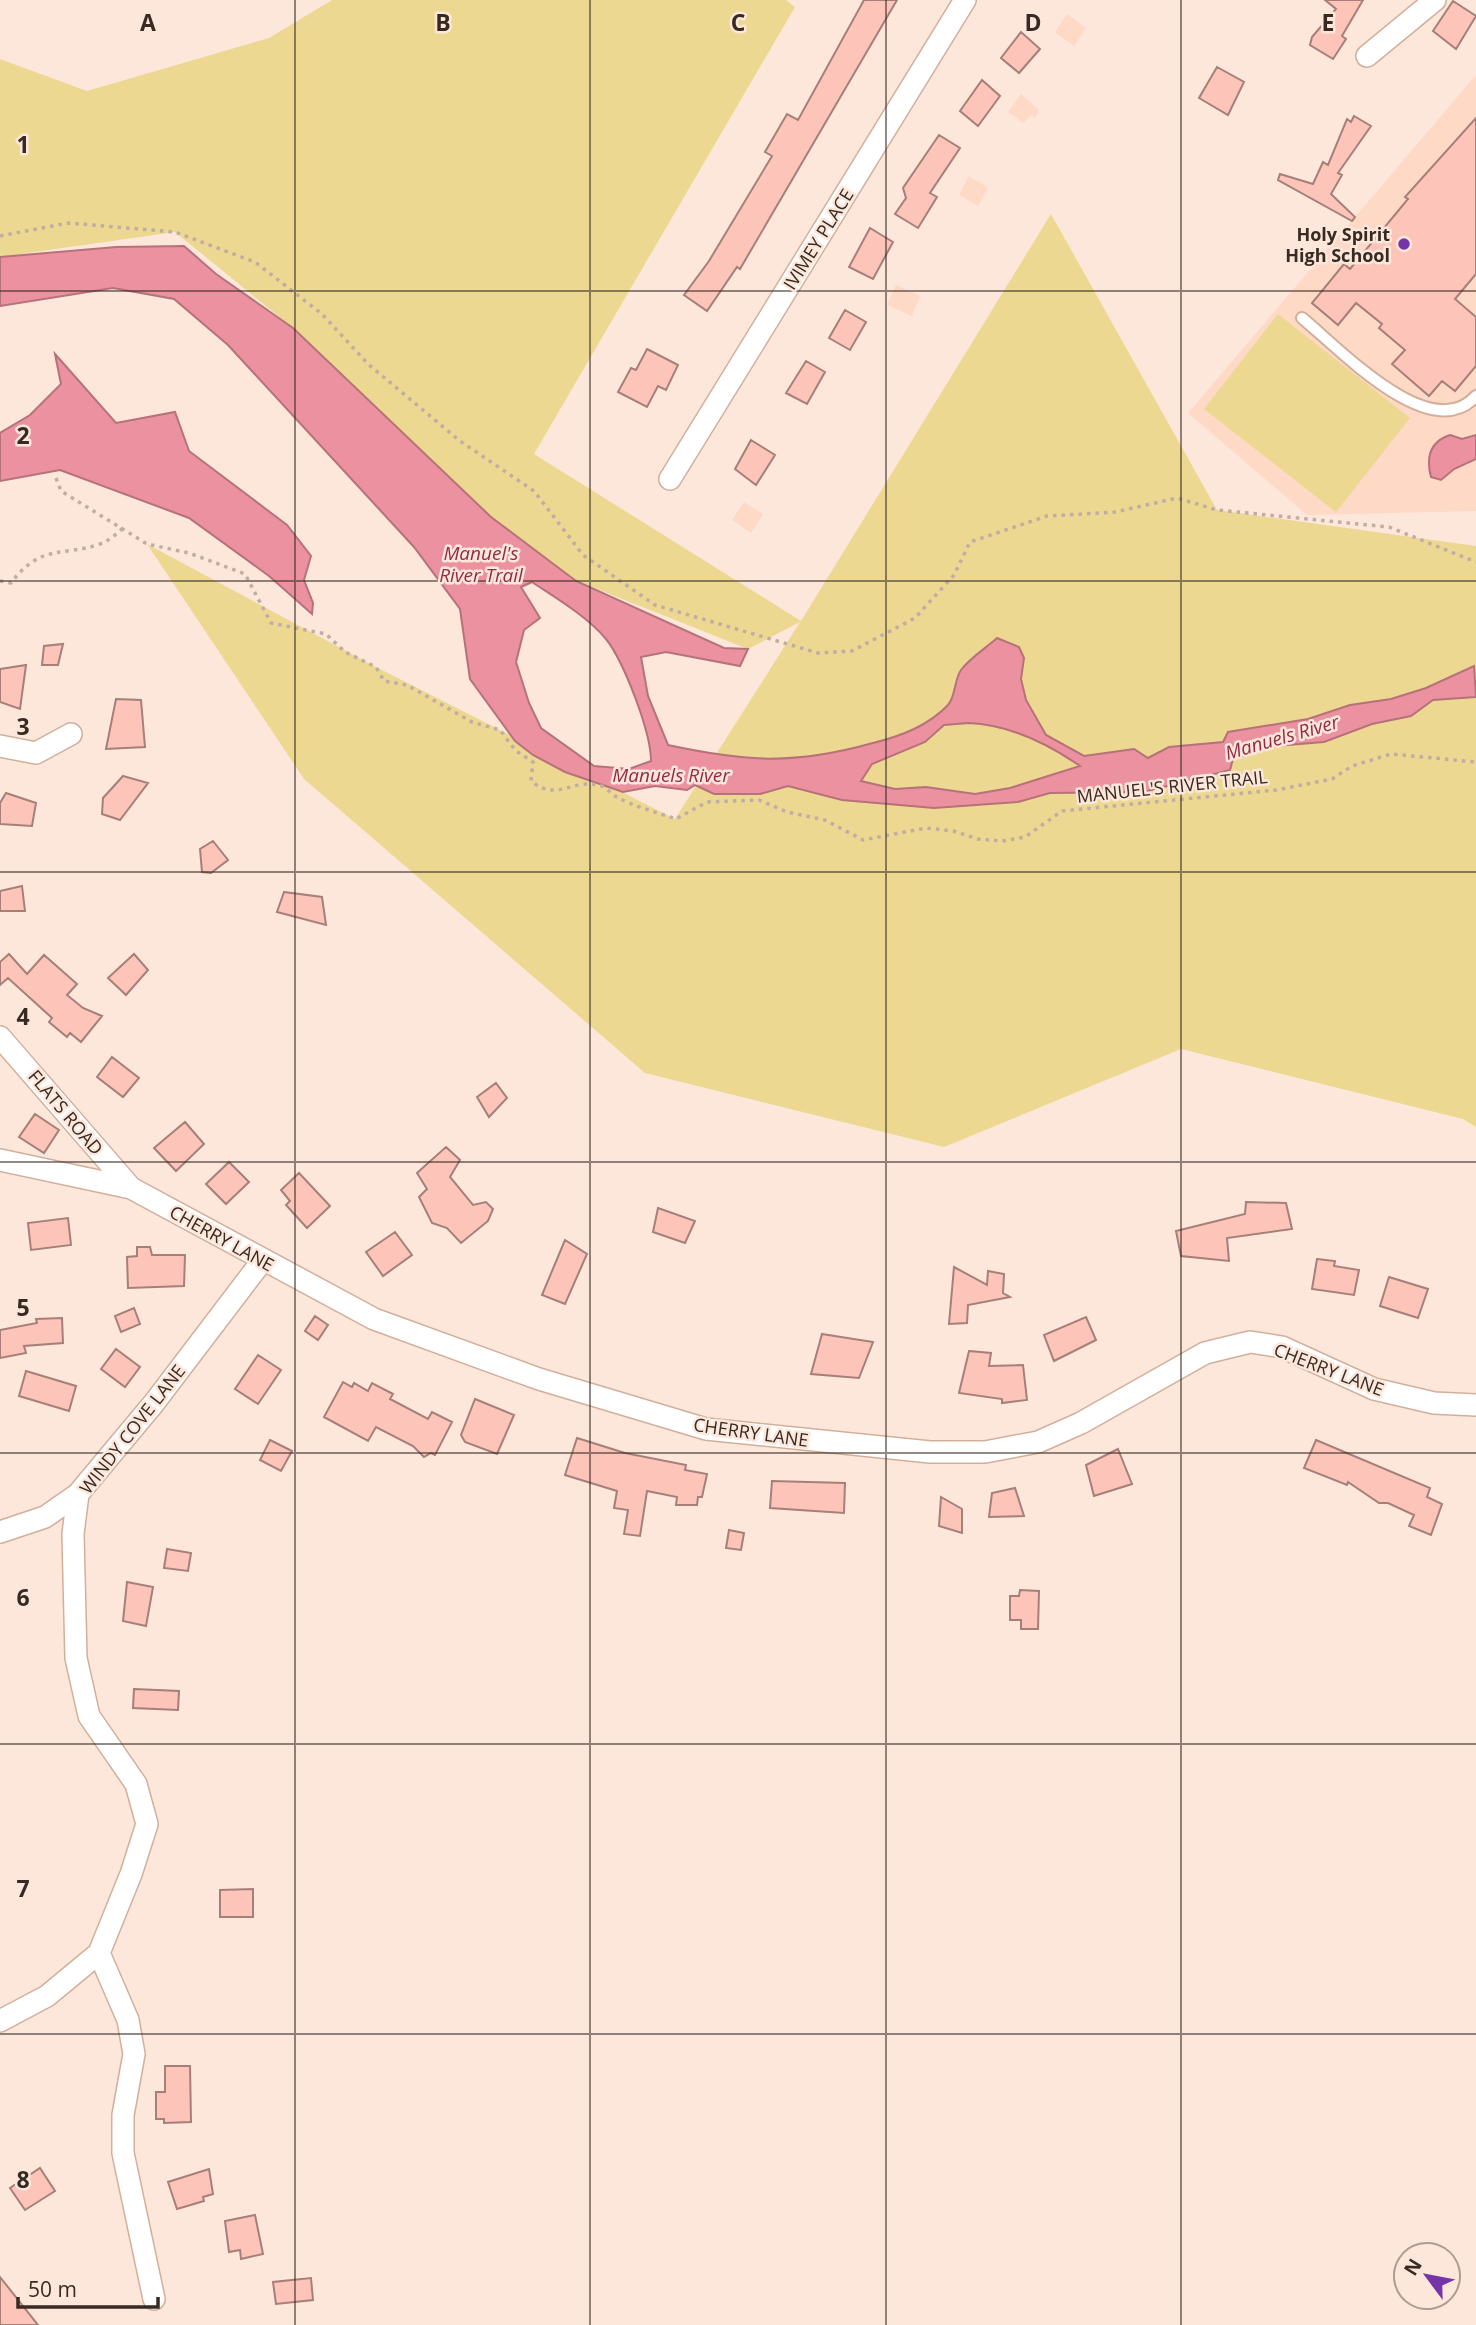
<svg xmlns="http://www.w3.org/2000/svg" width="1476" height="2325" viewBox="0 0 1476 2325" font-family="'Open Sans',sans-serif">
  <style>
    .built { fill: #fdd9c6 }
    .green { fill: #edd891 }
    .water { fill: #ec91a0; stroke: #b6727a; stroke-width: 2; fill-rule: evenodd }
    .building { fill: #fdc5ba; stroke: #a67f78; stroke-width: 2 }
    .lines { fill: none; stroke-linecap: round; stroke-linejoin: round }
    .lane-casing { stroke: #d2af9b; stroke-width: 14 }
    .street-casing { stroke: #d2af9b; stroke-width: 24 }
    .path { stroke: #c1ada3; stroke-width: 3.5; stroke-dasharray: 3.5 5; stroke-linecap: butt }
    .lane { stroke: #fff; stroke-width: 10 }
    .street { stroke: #fff; stroke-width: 21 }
    .grid { fill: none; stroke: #372a22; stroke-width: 2; stroke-opacity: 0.55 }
    .poi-dot { fill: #7534a8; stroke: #fde7db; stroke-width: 2.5 }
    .labels { text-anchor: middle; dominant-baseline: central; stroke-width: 5; stroke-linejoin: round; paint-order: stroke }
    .poi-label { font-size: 18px; font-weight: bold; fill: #372a22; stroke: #fde7db; text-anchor: end }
    .street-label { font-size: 18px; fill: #372a22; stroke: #fde7db }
    .water-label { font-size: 19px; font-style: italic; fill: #942b46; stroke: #fde7db }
    .grid-label { font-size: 23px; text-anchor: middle; font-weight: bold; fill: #372a22; stroke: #fde7db; stroke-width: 5; stroke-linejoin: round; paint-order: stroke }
  </style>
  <rect width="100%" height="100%" fill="#fde7db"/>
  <!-- built -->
  <path class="built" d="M1067 14 1086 28 1074 46 1055 32Z
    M1476 75V511L1307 515 1188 413Z
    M1021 94 1039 110 1035 118 1031 115 1023 123 1008 112Z
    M969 176 988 188 978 206 959 195Z
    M896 285 920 296 912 316 887 305Z
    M744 502 763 514 751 533 732 520Z"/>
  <!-- green -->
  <path class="green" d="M332 0H786L795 7 534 454 801 621 1051 214 1217 510 1476 546V1127L1463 1119 1181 1049 944 1147 645 1073 304 779 147 544 376 667 675 819 800 622 748 649 577 581 491 517 293 328 175 232 0 257V59L87 91 269 38Z
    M1278 314 1410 418 1336 512 1204 409Z"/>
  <!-- water -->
  <path class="water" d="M184 246 216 274 293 328 491 517 576 581 724 648 748 649 740 666 666 652 641 657 648 696 668 745C747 762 794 765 873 743 901 736 928 726 948 705 956 696 954 680 961 670 970 658 986 648 997 638L1019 647 1024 658 1021 679 1026 700 1046 735 1084 756 1134 749 1148 758 1169 747 1223 742 1228 732 1308 719 1350 705 1391 699 1426 688 1474 666 1476 697 1433 700 1411 716 1372 724 1324 742 1275 746 1233 759 1230 770 1144 792 1050 793 1018 802 934 808 842 800 788 786 760 794H714L695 785 687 790 655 786 623 792 565 772 533 755 515 741 470 679 460 609 414 547 228 345 174 299 113 288 0 306V257L116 247ZM532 582C556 598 588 617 606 639 624 662 651 732 651 761L629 769 594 766 541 728 529 703 516 662 524 630 540 618 521 587ZM969 723C1010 725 1047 743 1080 766L1010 788 975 794 926 787 895 789 861 781 872 764 925 742 944 725Z
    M55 354 116 423 175 412 189 451 287 525 311 556 304 580 313 603 312 614 269 576 189 518 60 470 0 481V433L30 415 61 384Z
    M1450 435 1462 439 1476 435V459L1454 469 1441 480 1431 477C1426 458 1429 442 1450 435Z"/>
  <!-- building -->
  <path class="building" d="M864 0H897L740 269 737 267 707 311 684 295 709 261 772 156 765 152 787 114 798 120Z
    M1325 0H1363L1342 36 1346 39 1333 59 1310 45 1312 37 1336 9Z
    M1453 1 1476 16 1456 49 1433 31Z
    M1021 32 1040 49 1019 73 1001 58Z
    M1217 67 1244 82 1228 115 1199 98Z
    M982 80 1000 96 978 126 960 111Z
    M1354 116 1371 126 1338 173 1342 175 1331 194 1355 217 1352 221 1278 180 1280 174 1313 184 1323 162 1328 165 1347 119 1351 122Z
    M1476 118V274L1455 299 1476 317V366L1455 391 1442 381 1429 396 1392 364 1405 350 1379 328 1382 324 1356 303 1338 325 1312 303 1344 264 1350 269 1408 199 1405 197Z
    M939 135 960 148 930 193 937 197 918 228 895 214 906 198 903 188Z
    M870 228 893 242 873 279 849 267Z
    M845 310 866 322 850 350 829 338Z
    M647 349 678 365 666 390 658 386 647 407 618 392 631 368 636 370Z
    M806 361 825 372 807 404 786 393Z
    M751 440 775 455 756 485 735 469Z
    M63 644 58 665H42L44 646Z
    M26 665 20 709 0 702V669Z
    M116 699 141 700 145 747 106 749Z
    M123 776 148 783 120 820 102 814 103 798Z
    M6 793 36 803 32 826 0 824V803Z
    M213 841 228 860 211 873 202 872 200 849Z
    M22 886 25 911H0V891Z
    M284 892 322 897 326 925 277 912Z
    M9 954 27 974 44 955 77 984 67 995 83 1008 102 1016 81 1042 70 1033 67 1037 49 1022 52 1018 8 978 0 985V962Z
    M134 954 148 970 126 995 108 978Z
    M112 1057 139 1078 123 1097 97 1077Z
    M496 1083 507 1098 489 1117 477 1097Z
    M35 1114 59 1130 44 1153 19 1137Z
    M185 1122 204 1144 176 1171 154 1148Z
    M446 1147 460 1160 450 1177 473 1205 486 1202 493 1209 488 1221 461 1243 447 1228 432 1223 419 1197 427 1189 417 1173Z
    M229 1162 249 1182 226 1204 206 1184Z
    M299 1173 330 1206 307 1228 286 1205 290 1201 281 1190Z
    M1246 1202 1286 1203 1292 1229 1227 1238 1229 1261 1181 1256 1176 1231 1245 1214Z
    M658 1208 695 1221 685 1243 653 1232Z
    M68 1218 71 1245 31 1250 28 1223Z
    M395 1232 412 1255 383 1276 366 1252Z
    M565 1240 587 1254 565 1304 542 1295Z
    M137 1247H150L152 1255H185L184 1286 128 1288 127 1257 137 1256Z
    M1317 1259 1335 1261 1334 1266 1359 1270 1354 1295 1312 1289Z
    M954 1267 987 1285 988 1271 1004 1274 1003 1293 1010 1297 968 1305 967 1323 949 1324Z
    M1389 1277 1428 1289 1418 1318 1380 1306Z
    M134 1308 140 1324 121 1332 115 1316Z
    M315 1316 328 1325 318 1340 305 1331Z
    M1086 1317 1096 1340 1054 1361 1044 1335Z
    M62 1318 63 1343 24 1346 26 1353 0 1358V1330L37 1323 36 1319Z
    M822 1334 873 1342 859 1378 811 1374Z
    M116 1349 140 1367 125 1387 101 1369Z
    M969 1351 991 1353 989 1366 1023 1365 1027 1400 1002 1403V1399L959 1393Z
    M258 1355 281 1370 258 1404 235 1389Z
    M26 1371 76 1386 69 1411 19 1396Z
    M343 1382 352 1387 354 1383 368 1391 372 1383 393 1394 390 1399 428 1419 432 1412 452 1422 435 1455 431 1453 424 1457 413 1446 376 1427 368 1441 324 1417Z
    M475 1399 514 1415 497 1454 465 1442 461 1435Z
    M577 1438 625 1453 686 1465 685 1470 707 1474 702 1497H698L697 1505H676L677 1497 647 1491 640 1536 624 1534 628 1510 614 1508 617 1491 565 1475Z
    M270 1440 292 1451 281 1471 260 1460Z
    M1316 1440 1430 1488 1427 1497 1442 1504 1431 1535 1409 1526 1414 1515 1388 1503H1379L1348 1482 1347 1485 1304 1468Z
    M1118 1449 1132 1484 1094 1496 1086 1465Z
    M772 1481 845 1483 844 1513 770 1508Z
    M1015 1488 1024 1516 989 1517 992 1493Z
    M941 1497 962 1509V1533L939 1526Z
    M729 1530 744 1533 741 1550 726 1548Z
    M167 1549 191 1553 188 1571 164 1568Z
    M127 1582 153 1587 146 1626 123 1621Z
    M1020 1590 1039 1591 1038 1629H1021V1620H1010V1596H1019Z
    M134 1689 179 1691 178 1710 133 1708Z
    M253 1889V1917H220V1890Z
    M165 2066H190L191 2122 164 2123V2119H156V2092H165Z
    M40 2168 55 2191 25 2210 10 2188Z
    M209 2169 213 2194 203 2197 204 2201 177 2209 168 2182Z
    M255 2215 263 2254 241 2259 240 2250 229 2252 225 2221Z
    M0 2277 38 2325H0Z
    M311 2278 313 2300 276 2304 273 2282Z"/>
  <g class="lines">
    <!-- lane casing -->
    <g class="lane-casing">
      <path id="lane" d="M1302 318C1339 348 1431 447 1476 396"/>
    </g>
    <!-- street casing -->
    <g class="street-casing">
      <path id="street" d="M1367 56 1435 0
        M670 479 965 0
        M0 746 36 753 71 734
        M0 1037 131 1188
        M0 1160 131 1188 374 1319 539 1379 706 1429 930 1452H985L1038 1442 1081 1423 1205 1353 1250 1342 1282 1347 1374 1389 1434 1403 1476 1405
        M0 1532 45 1517 78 1494
        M0 2021 47 1996 99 1953
        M154 2299 123 2153V2115L134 2054 128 2020 99 1953 131 1874 147 1824 136 1784 89 1716 76 1658 73 1534 78 1494 154 1403 262 1261"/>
    </g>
    <!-- path -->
    <path class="path" d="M0 236 68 223 175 232 255 262 322 314 368 364 460 441 534 491 583 555 655 605 818 653 852 651 915 618 954 575 970 542 1047 516 1115 512 1177 498 1217 510 1389 527 1476 562
      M56 478 61 491 147 544 189 553 245 574 271 623 326 634 345 652 376 667 384 681 407 685 472 722 500 730 516 751 533 762 531 781C558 803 572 777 602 786 607 788 610 793 615 796 632 806 656 812 676 819L707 802 759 800 787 812 825 820 863 840 926 828 953 831 978 839 1002 841 1025 837 1062 811 1276 790 1332 779 1352 766 1391 754 1476 762
      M0 581 11 583C41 543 63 557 100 544 109 541 116 534 123 528"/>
    <!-- lane -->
    <use href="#lane" class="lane"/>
    <!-- street -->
    <use href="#street" class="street"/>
  </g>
  <!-- grid -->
  <path class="grid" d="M295 0V2325M590 0V2325M886 0V2325M1181 0V2325M0 291H1476M0 581H1476M0 872H1476M0 1162H1476M0 1453H1476M0 1744H1476M0 2034H1476"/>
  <!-- markers -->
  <circle class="poi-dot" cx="1404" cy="244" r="7"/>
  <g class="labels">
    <!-- poi labels -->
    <g class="poi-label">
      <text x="1390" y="234">Holy Spirit<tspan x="1390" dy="21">High School</tspan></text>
    </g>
    <!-- street labels -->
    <g class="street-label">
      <text transform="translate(818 239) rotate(-58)">IVIMEY PLACE</text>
      <text transform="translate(1172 786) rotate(-6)">MANUEL'S RIVER TRAIL</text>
      <text transform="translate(66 1112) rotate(50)">FLATS ROAD</text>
      <text transform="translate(222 1238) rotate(29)">CHERRY LANE</text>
      <text transform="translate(1329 1369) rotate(21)">CHERRY LANE</text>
      <text transform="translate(132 1429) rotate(-52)">WINDY COVE LANE</text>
      <text transform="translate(751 1432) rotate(8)">CHERRY LANE</text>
    </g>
    <!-- water labels -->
    <g class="water-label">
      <text x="481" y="553">Manuel's<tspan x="481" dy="22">River Trail</tspan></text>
      <text transform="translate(1282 737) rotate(-16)">Manuels River</text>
      <text x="671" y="775">Manuels River</text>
    </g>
  </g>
  <g class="grid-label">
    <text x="148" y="31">A</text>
    <text x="443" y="31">B</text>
    <text x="738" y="31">C</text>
    <text x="1033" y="31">D</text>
    <text x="1328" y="31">E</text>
    <text x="23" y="153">1</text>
    <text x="23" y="444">2</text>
    <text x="23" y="735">3</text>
    <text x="23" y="1025">4</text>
    <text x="23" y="1316">5</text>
    <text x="23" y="1606">6</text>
    <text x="23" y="1897">7</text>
    <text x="23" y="2188">8</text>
  </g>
  <!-- north arrow -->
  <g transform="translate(1427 2276) rotate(302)"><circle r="33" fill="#fde7db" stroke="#ae9b91" stroke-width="2"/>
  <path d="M0-5L12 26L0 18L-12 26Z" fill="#7534a8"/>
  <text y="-10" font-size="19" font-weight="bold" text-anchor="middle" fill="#372a22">N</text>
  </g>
  <!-- scale -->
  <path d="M18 2297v10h140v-10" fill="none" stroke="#372a22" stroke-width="3.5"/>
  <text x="28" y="2297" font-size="21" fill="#372a22" stroke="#fde7db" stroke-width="5" paint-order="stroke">50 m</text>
</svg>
